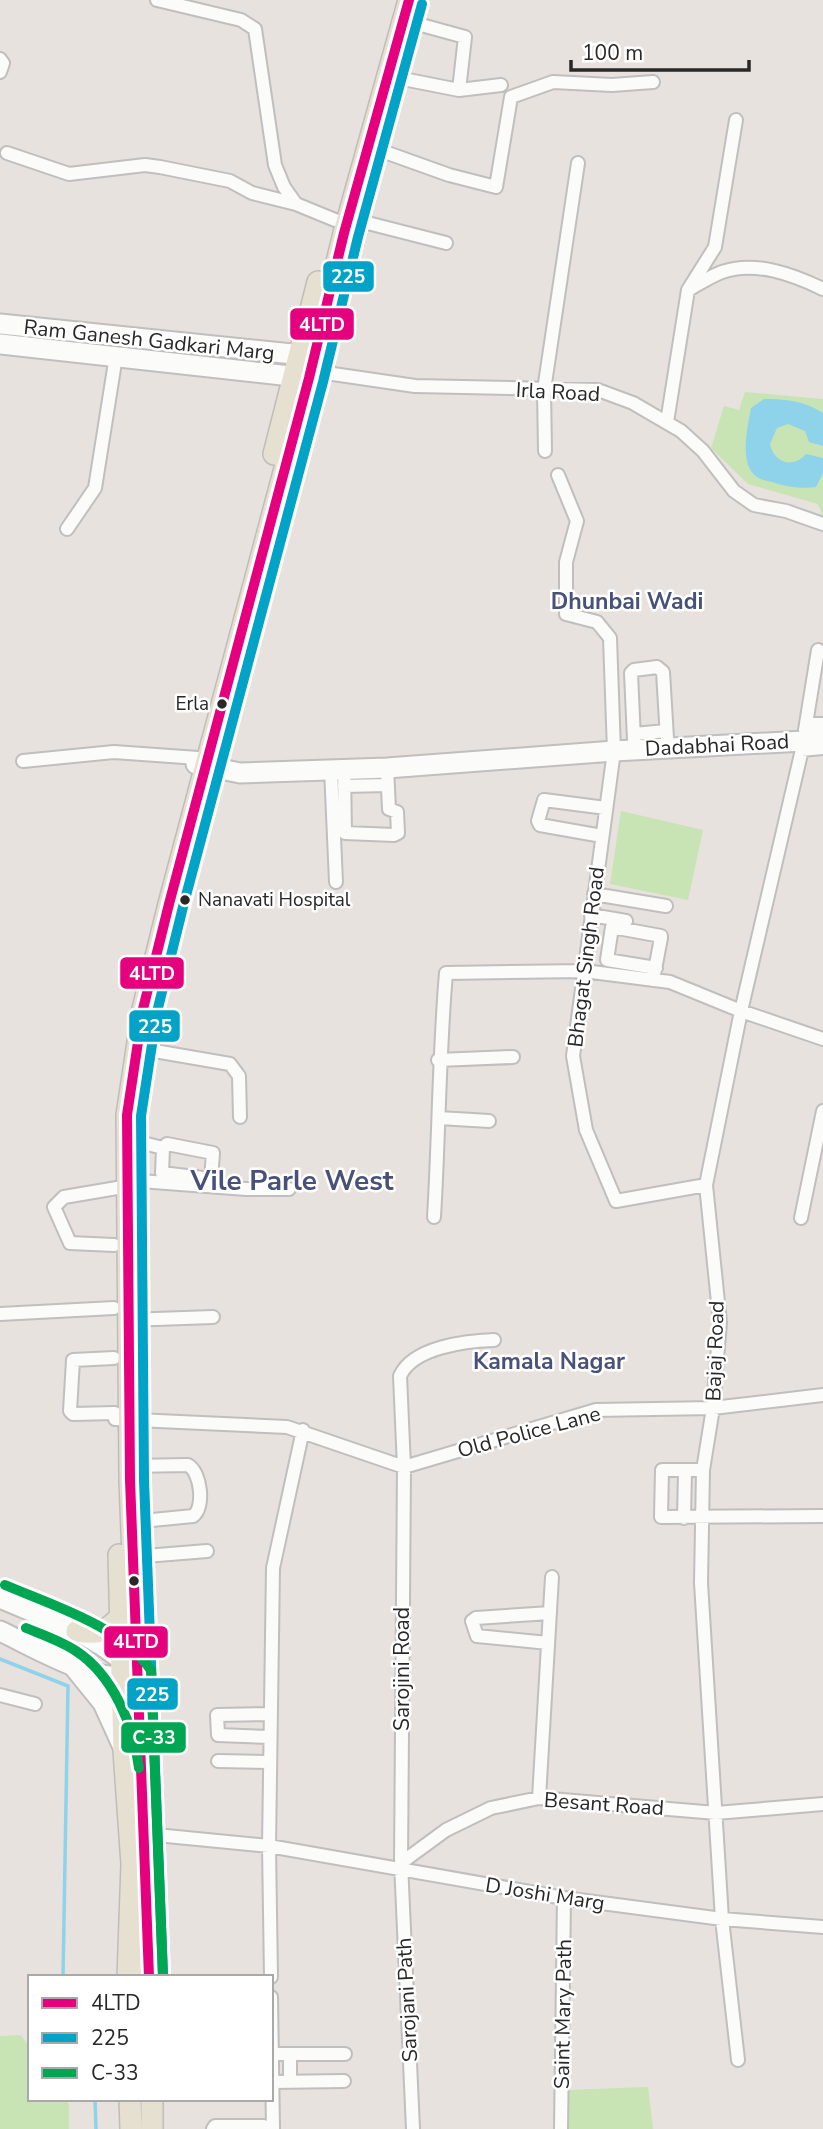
<svg xmlns="http://www.w3.org/2000/svg" width="823" height="2129" viewBox="0 0 823 2129" font-family="'Nunito Sans',sans-serif">
  <style>
    .green { fill: #c8e3b4 }
    .water { fill: #8ed3ea }
    .lines { fill: none; stroke-linecap: round; stroke-linejoin: round }
    .stream { stroke: #8ed3ea; stroke-width: 3.5 }
    .street-casing { stroke: #c0bebf; stroke-width: 16 }
    .secondary-casing { stroke: #c0bebf; stroke-width: 23 }
    .primary-casing { stroke: #bfbdbc; stroke-width: 24 }
    .street { stroke: #fbfbfa; stroke-width: 12 }
    .secondary { stroke: #fbfbfa; stroke-width: 19 }
    .primary { stroke: #e6e0d1; stroke-width: 21 }
    .bus-1-casing { stroke: #fff; stroke-width: 16 }
    .bus-2-casing { stroke: #fff; stroke-width: 16 }
    .bus-3-casing { stroke: #fff; stroke-width: 16 }
    .bus-1 { stroke: #e5007d; stroke-width: 10 }
    .bus-2 { stroke: #02a3c6; stroke-width: 10 }
    .bus-3 { stroke: #00a651; stroke-width: 10 }
    .bus-dot { fill: #282828; stroke: #fff; stroke-width: 2.5 }
    .labels { text-anchor: middle; dominant-baseline: central; stroke-width: 5; stroke-linejoin: round; paint-order: stroke }
    .bus-label { font-size: 19px; fill: #282828; stroke: #fff; text-anchor: end }
    .street-label { font-size: 21px; fill: #282828; stroke: #fff }
    .neighbourhood-label { font-size: 23px; font-weight: bold; fill: #485179; stroke: #fff }
    .district-label { font-size: 28px; font-weight: bold; fill: #485179; stroke: #fff }
    .line-badge { stroke: #fff; stroke-width: 2.5 }
    .badge-label { font-size: 19px; text-anchor: middle; font-weight: bold; fill: #fff }
  </style>
  <rect width="100%" height="100%" fill="#e7e2dd"/>
  <!-- green -->
  <path class="green" d="M745 392 823 399V517L818 504 748 484 711 448 724 406 739 410Z
    M621 811 703 830 688 900 610 884Z
    M21 2035 30 2048V2099H65L69 2105V2129H0V2036Z
    M648 2087 653 2129H569L568 2090Z"/>
  <!-- water -->
  <path class="water" d="M764 399C786 399 805 401 823 413V446L809 442 805 431 788 424 777 428 770 444C774 463 793 469 806 454L823 458V473L816 487C801 489 787 487 772 482 768 481 761 480 757 477 738 465 748 425 751 408Z"/>
  <g class="lines">
    <!-- stream -->
    <path class="stream" d="M0 1659 68 1686 63 1977
      M95 2099 96 2129"/>
    <!-- street casing -->
    <g class="street-casing">
      <path id="street" d="M157 0 241 20 255 29 275 165 284 187 296 204 335 220
        M0 59 3 63 0 72
        M388 76 459 90 465 37 403 20
        M459 90 501 85
        M368 146 449 175 496 187 511 97 553 82 612 85 653 82
        M7 153 69 174 145 165 160 167 230 181 252 193 296 204
        M348 218 446 243
        M688 290C699 284 711 276 722 272 755 260 794 275 823 289
        M314 357 333 374 415 386 598 390 633 403 681 431 703 451 734 491 754 505 786 511 823 524
        M667 422 688 290 715 247 736 120
        M545 451 544 390 578 163
        M558 475 577 521 566 562V614L597 622 610 638 614 751 573 1056 586 1130 616 1201 706 1185
        M67 529 95 488 116 356
        M806 724H823
        M805 730 818 650
        M634 734 666 731
        M634 740 631 673 634 670 657 667 663 672 667 738
        M801 750 823 748
        M23 761 114 752 198 758
        M331 769 336 882
        M344 769 345 833 394 835 398 833 397 812 389 809 387 768
        M344 786 388 785
        M602 836 540 825 538 821 544 800 606 808
        M594 894 666 906
        M591 915 626 921
        M653 980 661 938V936L612 927 607 960 656 968
        M137 1048 230 1064 239 1076 240 1117
        M438 1060 513 1057
        M439 1118 489 1121
        M127 1139 163 1148
        M167 1144 213 1153 211 1179 162 1173 163 1148Z
        M127 1180 246 1189H289
        M434 1217C439 1135 439 1054 446 973L584 971 670 982 741 1011 823 1039
        M801 1218 823 1111
        M114 1245 70 1243 54 1207 64 1197 117 1188
        M0 1314 114 1308
        M127 1320 213 1317
        M114 1358 73 1360 70 1411 73 1414 115 1413
        M115 1419 287 1427 404 1467
        M130 1466 188 1465C201 1472 205 1508 193 1516L132 1522
        M404 1467 596 1410 713 1408 823 1395
        M703 1470H662L661 1517 823 1516
        M684 1518 685 1470
        M133 1557 207 1551
        M548 1643 477 1636 472 1621 476 1618 550 1613
        M0 1695 35 1704
        M270 1737 218 1735 217 1715 271 1714
        M218 1761 270 1762
        M539 1798 552 1577
        M146 1834 269 1846 564 1898 722 1919 823 1927
        M401 1863 446 1830 491 1808 539 1798 716 1813 823 1804
        M271 1977 269 1846 273 1568 303 1430
        M271 1997 273 2129
        M272 2054H345
        M290 2054V2082
        M738 2060 722 1919 701 1583 703 1470 713 1408 720 1322 706 1185 741 1011 804 741
        M273 2082 344 2081
        M213 2129 215 2126H264L266 2129
        M413 2129 401 1863 404 1467 400 1376C413 1347 466 1341 494 1340
        M561 2129 564 1898"/>
    </g>
    <!-- secondary casing -->
    <g class="secondary-casing">
      <path id="secondary" d="M0 324 312 356
        M0 344 309 378
        M196 764 240 773 387 768 614 751 804 741 822 735
        M0 1598C48 1619 103 1636 138 1676 97 1685 38 1649 0 1631
        M73 1666 103 1703 123 1747"/>
    </g>
    <!-- primary casing -->
    <g class="primary-casing">
      <path id="primary" d="M274 454 318 282
        M119 1555 124 1751 132 1864 128 1977
        M77 1631C99 1634 106 1633 121 1616
        M149 1977 130 1480 127 1115 143 1009 169 904 309 378 344 233 409 0
        M130 2099 131 2129
        M152 2099V2129"/>
    </g>
    <!-- street -->
    <use href="#street" class="street"/>
    <!-- secondary -->
    <use href="#secondary" class="secondary"/>
    <!-- primary -->
    <use href="#primary" class="primary"/>
    <!-- bus-1 casing -->
    <g class="bus-1-casing">
      <path id="bus-1" d="M149 1977 130 1480 127 1115 143 1009 169 904 309 378 344 233 409 0"/>
    </g>
    <!-- bus-2 casing -->
    <g class="bus-2-casing">
      <path id="bus-2" d="M163 1976 144 1480 141 1116 157 1012 183 907 323 382 358 237 422 4"/>
    </g>
    <!-- bus-3 casing -->
    <g class="bus-3-casing">
      <path id="bus-3" d="M5 1585C54 1606 119 1625 151 1670L163 1976
        M26 1628C43 1635 61 1641 76 1651 113 1675 134 1726 139 1768"/>
    </g>
    <!-- bus-1 -->
    <use href="#bus-1" class="bus-1"/>
    <!-- bus-2 -->
    <use href="#bus-2" class="bus-2"/>
    <!-- bus-3 -->
    <use href="#bus-3" class="bus-3"/>
  </g>
  <!-- markers -->
  <g class="bus-dot">
    <circle cx="222" cy="704" r="6"/>
    <circle cx="185" cy="900" r="6"/>
    <circle cx="134" cy="1581" r="6"/>
  </g>
  <g class="labels">
    <!-- bus labels -->
    <g class="bus-label">
      <text x="209" y="704">Erla</text>
      <text x="198" y="900" text-anchor="start">Nanavati Hospital</text>
    </g>
    <!-- street labels -->
    <g class="street-label">
      <text transform="translate(149 340) rotate(6)">Ram Ganesh Gadkari Marg</text>
      <text transform="translate(558 392) rotate(3)">Irla Road</text>
      <text transform="translate(717 745) rotate(-3)">Dadabhai Road</text>
      <text transform="translate(586 957) rotate(-83)">Bhagat Singh Road</text>
      <text transform="translate(715 1351) rotate(-88)">Bajaj Road</text>
      <text transform="translate(529 1432) rotate(-15)">Old Police Lane</text>
      <text transform="translate(402 1669) rotate(-90)">Sarojini Road</text>
      <text transform="translate(604 1804) rotate(4)">Besant Road</text>
      <text transform="translate(545 1894) rotate(9)">D Joshi Marg</text>
      <text transform="translate(407 2000) rotate(-93)">Sarojani Path</text>
      <text transform="translate(563 2014) rotate(-89)">Saint Mary Path</text>
    </g>
    <!-- neighbourhood labels -->
    <g class="neighbourhood-label">
      <text x="627" y="601">Dhunbai Wadi</text>
      <text x="549" y="1361">Kamala Nagar</text>
    </g>
    <!-- district labels -->
    <g class="district-label">
      <text x="292" y="1181">Vile Parle West</text>
    </g>
  </g>
  <g class="line-badge">
    <rect x="322" y="260" width="53" height="33" rx="7" fill="#02a3c6"/>
    <rect x="289" y="307" width="66" height="34" rx="7" fill="#e5007d"/>
    <rect x="119" y="956" width="66" height="34" rx="7" fill="#e5007d"/>
    <rect x="128" y="1009" width="53" height="34" rx="7" fill="#02a3c6"/>
    <rect x="103" y="1625" width="66" height="34" rx="7" fill="#e5007d"/>
    <rect x="126" y="1677" width="53" height="34" rx="7" fill="#02a3c6"/>
    <rect x="120" y="1721" width="67" height="33" rx="7" fill="#00a651"/>
  </g>
  <g class="badge-label">
    <text x="348" y="283">225</text>
    <text x="322" y="331">4LTD</text>
    <text x="152" y="980">4LTD</text>
    <text x="155" y="1033">225</text>
    <text x="136" y="1648">4LTD</text>
    <text x="152" y="1701">225</text>
    <text x="154" y="1744">C-33</text>
  </g>
  <!-- legend -->
  <rect x="28" y="1975" width="245" height="126" fill="#ffffff" stroke="#a9a9a9" stroke-width="2"/>
  <rect x="42" y="1998" width="35" height="10" fill="#e5007d" stroke="#a9a9a9" stroke-width="2"/>
  <text x="91" y="2010" font-size="21" fill="#282828">4LTD</text>
  <rect x="42" y="2033" width="35" height="10" fill="#02a3c6" stroke="#a9a9a9" stroke-width="2"/>
  <text x="91" y="2045" font-size="21" fill="#282828">225</text>
  <rect x="42" y="2068" width="35" height="10" fill="#00a651" stroke="#a9a9a9" stroke-width="2"/>
  <text x="91" y="2080" font-size="21" fill="#282828">C-33</text>
  <!-- scale -->
  <path d="M571 60v10h178v-10" fill="none" stroke="#282828" stroke-width="3.5"/>
  <text x="582" y="60" font-size="21" fill="#282828" stroke="#ffffff" stroke-width="5" paint-order="stroke">100 m</text>
</svg>
